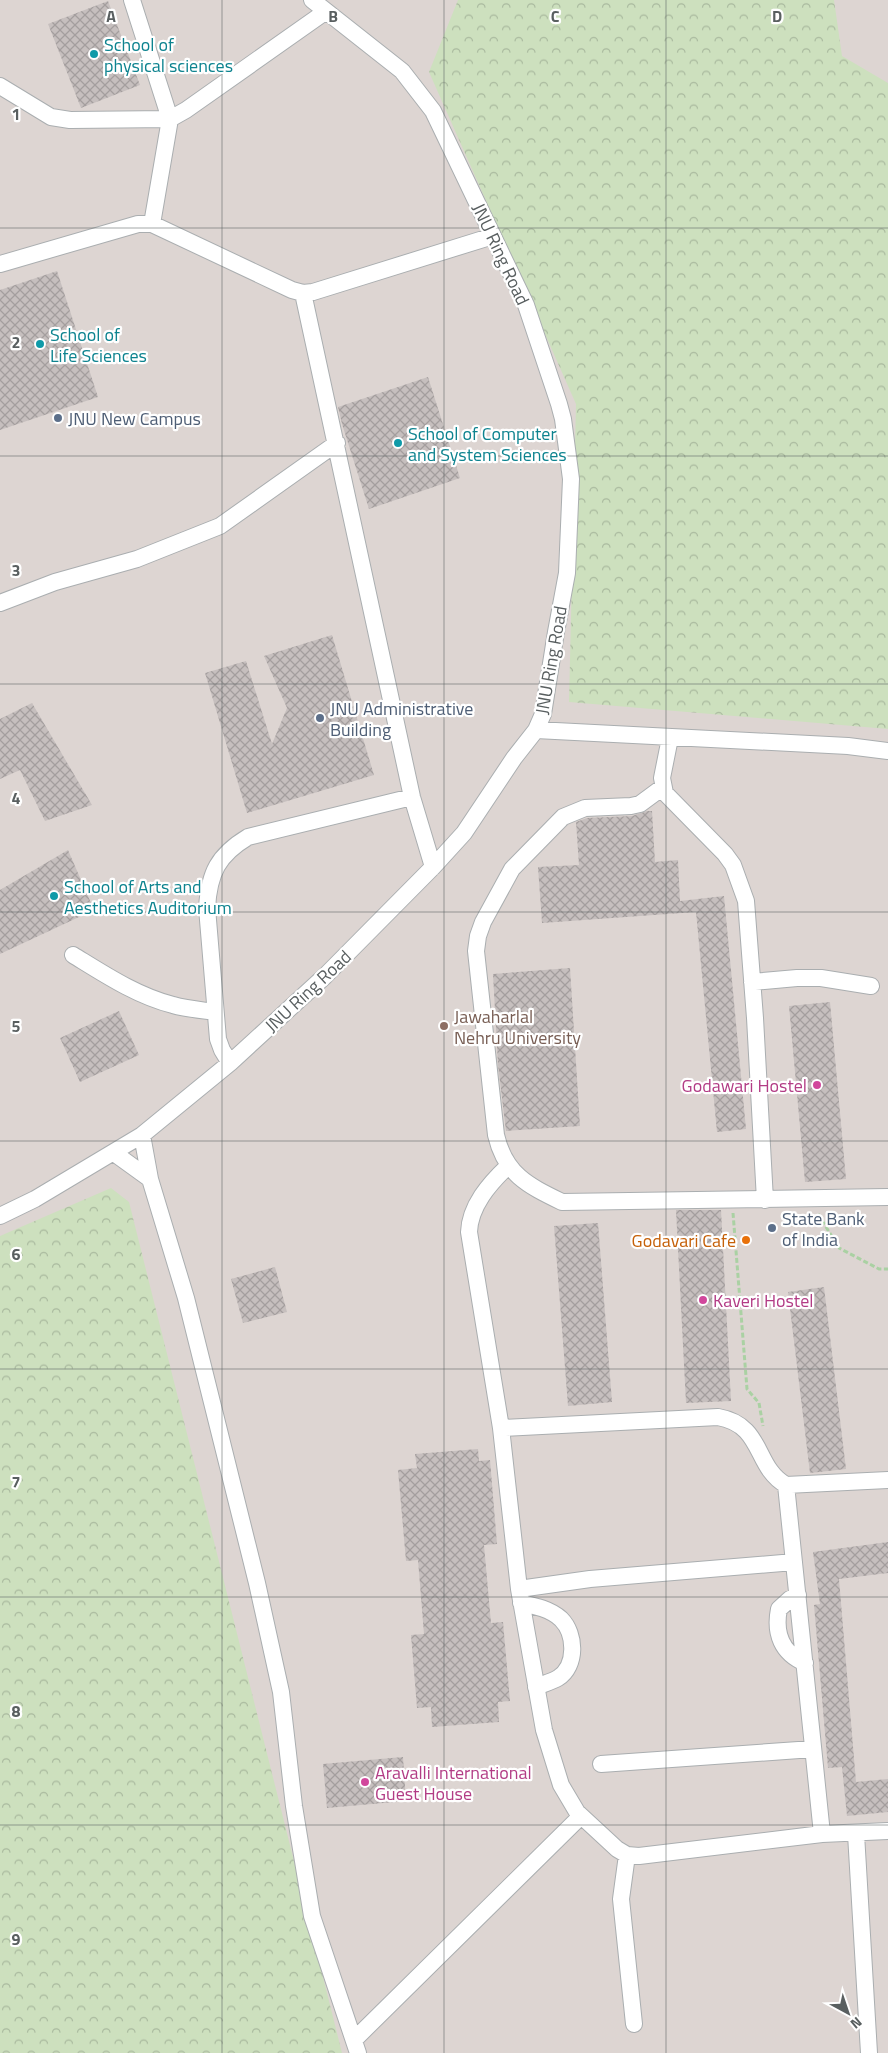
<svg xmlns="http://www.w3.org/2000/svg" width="888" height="2053" viewBox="0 0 888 2053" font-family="'Titillium Web',sans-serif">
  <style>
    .education { fill: #ddd5d2 }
    .forest { fill: url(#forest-crowns) }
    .building { fill: url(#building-cross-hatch) }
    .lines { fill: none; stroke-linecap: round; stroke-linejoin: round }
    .minor-casing { stroke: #aaaeb0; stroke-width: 18 }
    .path { stroke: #aad1a3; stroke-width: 3; stroke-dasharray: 5 2.5; stroke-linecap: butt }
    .minor { stroke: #fff; stroke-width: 16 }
    .grid { fill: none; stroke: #595f60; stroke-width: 1; stroke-opacity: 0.55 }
    .culture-dot { fill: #0f9aa8; stroke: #fff; stroke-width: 2 }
    .service-dot { fill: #5c6f8a; stroke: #fff; stroke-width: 2 }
    .education-dot { fill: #8d6e63; stroke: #fff; stroke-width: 2 }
    .hotel-dot { fill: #d1479c; stroke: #fff; stroke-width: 2 }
    .food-dot { fill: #e8710a; stroke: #fff; stroke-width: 2 }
    .labels { text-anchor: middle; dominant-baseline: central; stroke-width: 4.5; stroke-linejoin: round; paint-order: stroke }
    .culture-label { font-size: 18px; fill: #0d838f; stroke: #fff; text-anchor: start }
    .street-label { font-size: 18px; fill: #595f60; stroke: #fff }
    .service-label { font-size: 18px; fill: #4e5e75; stroke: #fff; text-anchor: start }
    .education-label { font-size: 18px; fill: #785e54; stroke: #fff; text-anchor: start }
    .hotel-label { font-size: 18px; fill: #b23c85; stroke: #fff; text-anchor: start }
    .food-label { font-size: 18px; fill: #c56008; stroke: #fff; text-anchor: end }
    .grid-label { font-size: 16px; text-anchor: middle; font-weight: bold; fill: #595f60; stroke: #fff; stroke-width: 4.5; stroke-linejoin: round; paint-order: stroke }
  </style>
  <defs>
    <pattern id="forest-crowns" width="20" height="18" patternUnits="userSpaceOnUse" patternTransform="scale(1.25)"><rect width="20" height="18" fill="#cde0be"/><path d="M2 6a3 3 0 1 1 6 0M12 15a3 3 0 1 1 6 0" fill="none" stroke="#a9b99e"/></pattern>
    <pattern id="building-cross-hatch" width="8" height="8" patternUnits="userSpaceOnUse" patternTransform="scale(1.25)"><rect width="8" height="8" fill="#c6bfbe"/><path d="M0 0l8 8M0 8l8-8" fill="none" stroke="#a49e9e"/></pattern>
  </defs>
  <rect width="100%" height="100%" fill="#eae4e0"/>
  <!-- education -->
  <path class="education" d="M0 0H888V2053H0Z"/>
  <!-- forest -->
  <path class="forest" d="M458 0H834L842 56 888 83V729L569 702 576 404 429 72Z
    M111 1188 129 1202 342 2053H0V1236Z"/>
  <!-- building -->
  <path class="building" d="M108 1 140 85 81 108 48 24Z
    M57 271 98 397 0 430V290Z
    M428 377 460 478 369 509 342 424 338 407Z
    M332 635 374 775 247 813 205 673 246 661 272 744 287 708 264 656Z
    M32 703 92 805 45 821 20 770 0 779V719Z
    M647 811H652L655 862 678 860 680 901 724 896 746 1129 717 1132 696 912 542 923 538 867 579 865 576 822 587 818 632 816Z
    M68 850 94 910 0 954V890Z
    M570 968 580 1126 506 1131 498 1065 493 974Z
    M830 1002 846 1179 805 1182 789 1006Z
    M119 1011 139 1055 80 1082 60 1038Z
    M676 1210H721L731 1401 686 1403Z
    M598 1223 612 1402 568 1406 554 1226Z
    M275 1267 287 1312 243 1323 231 1279Z
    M824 1287 846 1469 810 1473 788 1292Z
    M478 1449 479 1461 490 1460 497 1544 484 1545 491 1623 503 1622 510 1701 498 1702 499 1722 432 1727 431 1707 417 1708 411 1635 424 1634 418 1560 406 1561 398 1470 417 1468 415 1454Z
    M888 1542V1573L839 1579 856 1782 888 1779V1812L847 1816 842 1767 828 1768 814 1605 820 1604 813 1552Z
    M403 1757 406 1801 327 1808 323 1764Z"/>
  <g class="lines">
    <!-- minor casing -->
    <g class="minor-casing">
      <path id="minor" d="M132 0 170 119 152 224
        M0 86 51 117 70 120 170 119 186 110 325 12
        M0 264 138 224H152L292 290 303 293 313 292 493 236
        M303 293 412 797 433 867
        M0 603 55 582 137 559 220 526 337 443
        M536 730 848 746 888 751
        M670 738 662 778 665 793 725 854 733 865 746 901 755 1018 765 1200
        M663 787 640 804 631 806 585 808 563 817 512 869 483 922 478 936 476 951 496 1135C505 1174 527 1185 562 1202L888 1197
        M73 955C104 974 137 996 173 1005 187 1009 201 1010 215 1012
        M752 982 797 978H821L871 986
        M230 1063 222 1050 218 1039 207 908C209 873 218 855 248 837L412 797
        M142 1135 150 1179
        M114 1153 150 1179 186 1298 257 1583 281 1692 294 1806 312 1916 358 2053
        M508 1166C489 1184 470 1206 469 1232L501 1428 519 1589 544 1730 561 1785 577 1812 617 1849 627 1855 639 1856 822 1834 888 1831
        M0 1216 35 1199 142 1135 230 1063 325 976 433 867 464 833 514 758 536 730 543 714 556 632 567 573 571 479 563 419 559 404 526 305 433 111 402 71 312 0
        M501 1428 718 1417C764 1425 754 1467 786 1485L888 1480
        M786 1485 822 1834
        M519 1589 590 1579 794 1562
        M798 1595 790 1599 779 1609C774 1634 782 1653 805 1663
        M521 1603C535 1606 550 1609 561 1619 576 1634 577 1666 558 1678 551 1682 543 1684 536 1687
        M601 1764 813 1749
        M856 1834 869 2053
        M627 1855 621 1899 634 2024
        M355 2039 581 1816"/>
    </g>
    <!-- path -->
    <path class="path" d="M733 1213 747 1389 759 1403 763 1426
      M818 1214 839 1248 879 1269H888"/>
    <!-- minor -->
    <use href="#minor" class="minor"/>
  </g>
  <!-- grid -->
  <path class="grid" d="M222 0V2053M444 0V2053M666 0V2053M0 228H888M0 456H888M0 684H888M0 912H888M0 1141H888M0 1369H888M0 1597H888M0 1825H888"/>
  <!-- markers -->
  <g class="culture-dot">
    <circle cx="94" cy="54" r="5"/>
    <circle cx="40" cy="344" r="5"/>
    <circle cx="398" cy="443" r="5"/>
    <circle cx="54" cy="896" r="5"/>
  </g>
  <g class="service-dot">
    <circle cx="58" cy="418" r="5"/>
    <circle cx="320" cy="718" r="5"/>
    <circle cx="772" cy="1228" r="5"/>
  </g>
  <circle class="education-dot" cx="444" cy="1026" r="5"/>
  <g class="hotel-dot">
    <circle cx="817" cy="1085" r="5"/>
    <circle cx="703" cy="1300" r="5"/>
    <circle cx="365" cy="1782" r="5"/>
  </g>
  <circle class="food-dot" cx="746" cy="1240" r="5"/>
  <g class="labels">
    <!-- culture labels -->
    <g class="culture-label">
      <text x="104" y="44">School of<tspan x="104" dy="21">physical sciences</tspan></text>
      <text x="50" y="334">School of<tspan x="50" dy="21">Life Sciences</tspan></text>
      <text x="408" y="433">School of Computer<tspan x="408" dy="21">and System Sciences</tspan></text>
      <text x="64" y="886">School of Arts and<tspan x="64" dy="21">Aesthetics Auditorium</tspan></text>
    </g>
    <!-- street labels -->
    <g class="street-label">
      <text transform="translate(501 254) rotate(65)">JNU Ring Road</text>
      <text transform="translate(551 660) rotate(-80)">JNU Ring Road</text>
      <text transform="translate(308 991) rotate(-43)">JNU Ring Road</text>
    </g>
    <!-- service labels -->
    <g class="service-label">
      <text x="68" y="418">JNU New Campus</text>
      <text x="330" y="708">JNU Administrative<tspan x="330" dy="21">Building</tspan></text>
      <text x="782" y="1218">State Bank<tspan x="782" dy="21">of India</tspan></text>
    </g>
    <!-- education labels -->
    <g class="education-label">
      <text x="454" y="1016">Jawaharlal<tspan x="454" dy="21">Nehru University</tspan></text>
    </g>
    <!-- hotel labels -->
    <g class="hotel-label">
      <text x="807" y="1085" text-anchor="end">Godawari Hostel</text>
      <text x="713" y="1300">Kaveri Hostel</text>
      <text x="375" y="1772">Aravalli International<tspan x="375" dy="21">Guest House</tspan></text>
    </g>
    <!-- food labels -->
    <g class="food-label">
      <text x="736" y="1240">Godavari Cafe</text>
    </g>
  </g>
  <g class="grid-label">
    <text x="111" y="22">A</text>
    <text x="333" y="22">B</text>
    <text x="555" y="22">C</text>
    <text x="777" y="22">D</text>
    <text x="16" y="120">1</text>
    <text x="16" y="348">2</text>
    <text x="16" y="576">3</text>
    <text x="16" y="804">4</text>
    <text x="16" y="1032">5</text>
    <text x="16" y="1260">6</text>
    <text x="16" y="1488">7</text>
    <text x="16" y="1717">8</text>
    <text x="16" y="1945">9</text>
  </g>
  <!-- north arrow -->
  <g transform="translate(848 2013) rotate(140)" stroke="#ffffff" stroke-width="4" paint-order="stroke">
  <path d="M0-4L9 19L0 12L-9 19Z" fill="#595f60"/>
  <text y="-8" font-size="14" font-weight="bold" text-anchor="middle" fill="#595f60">N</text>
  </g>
</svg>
